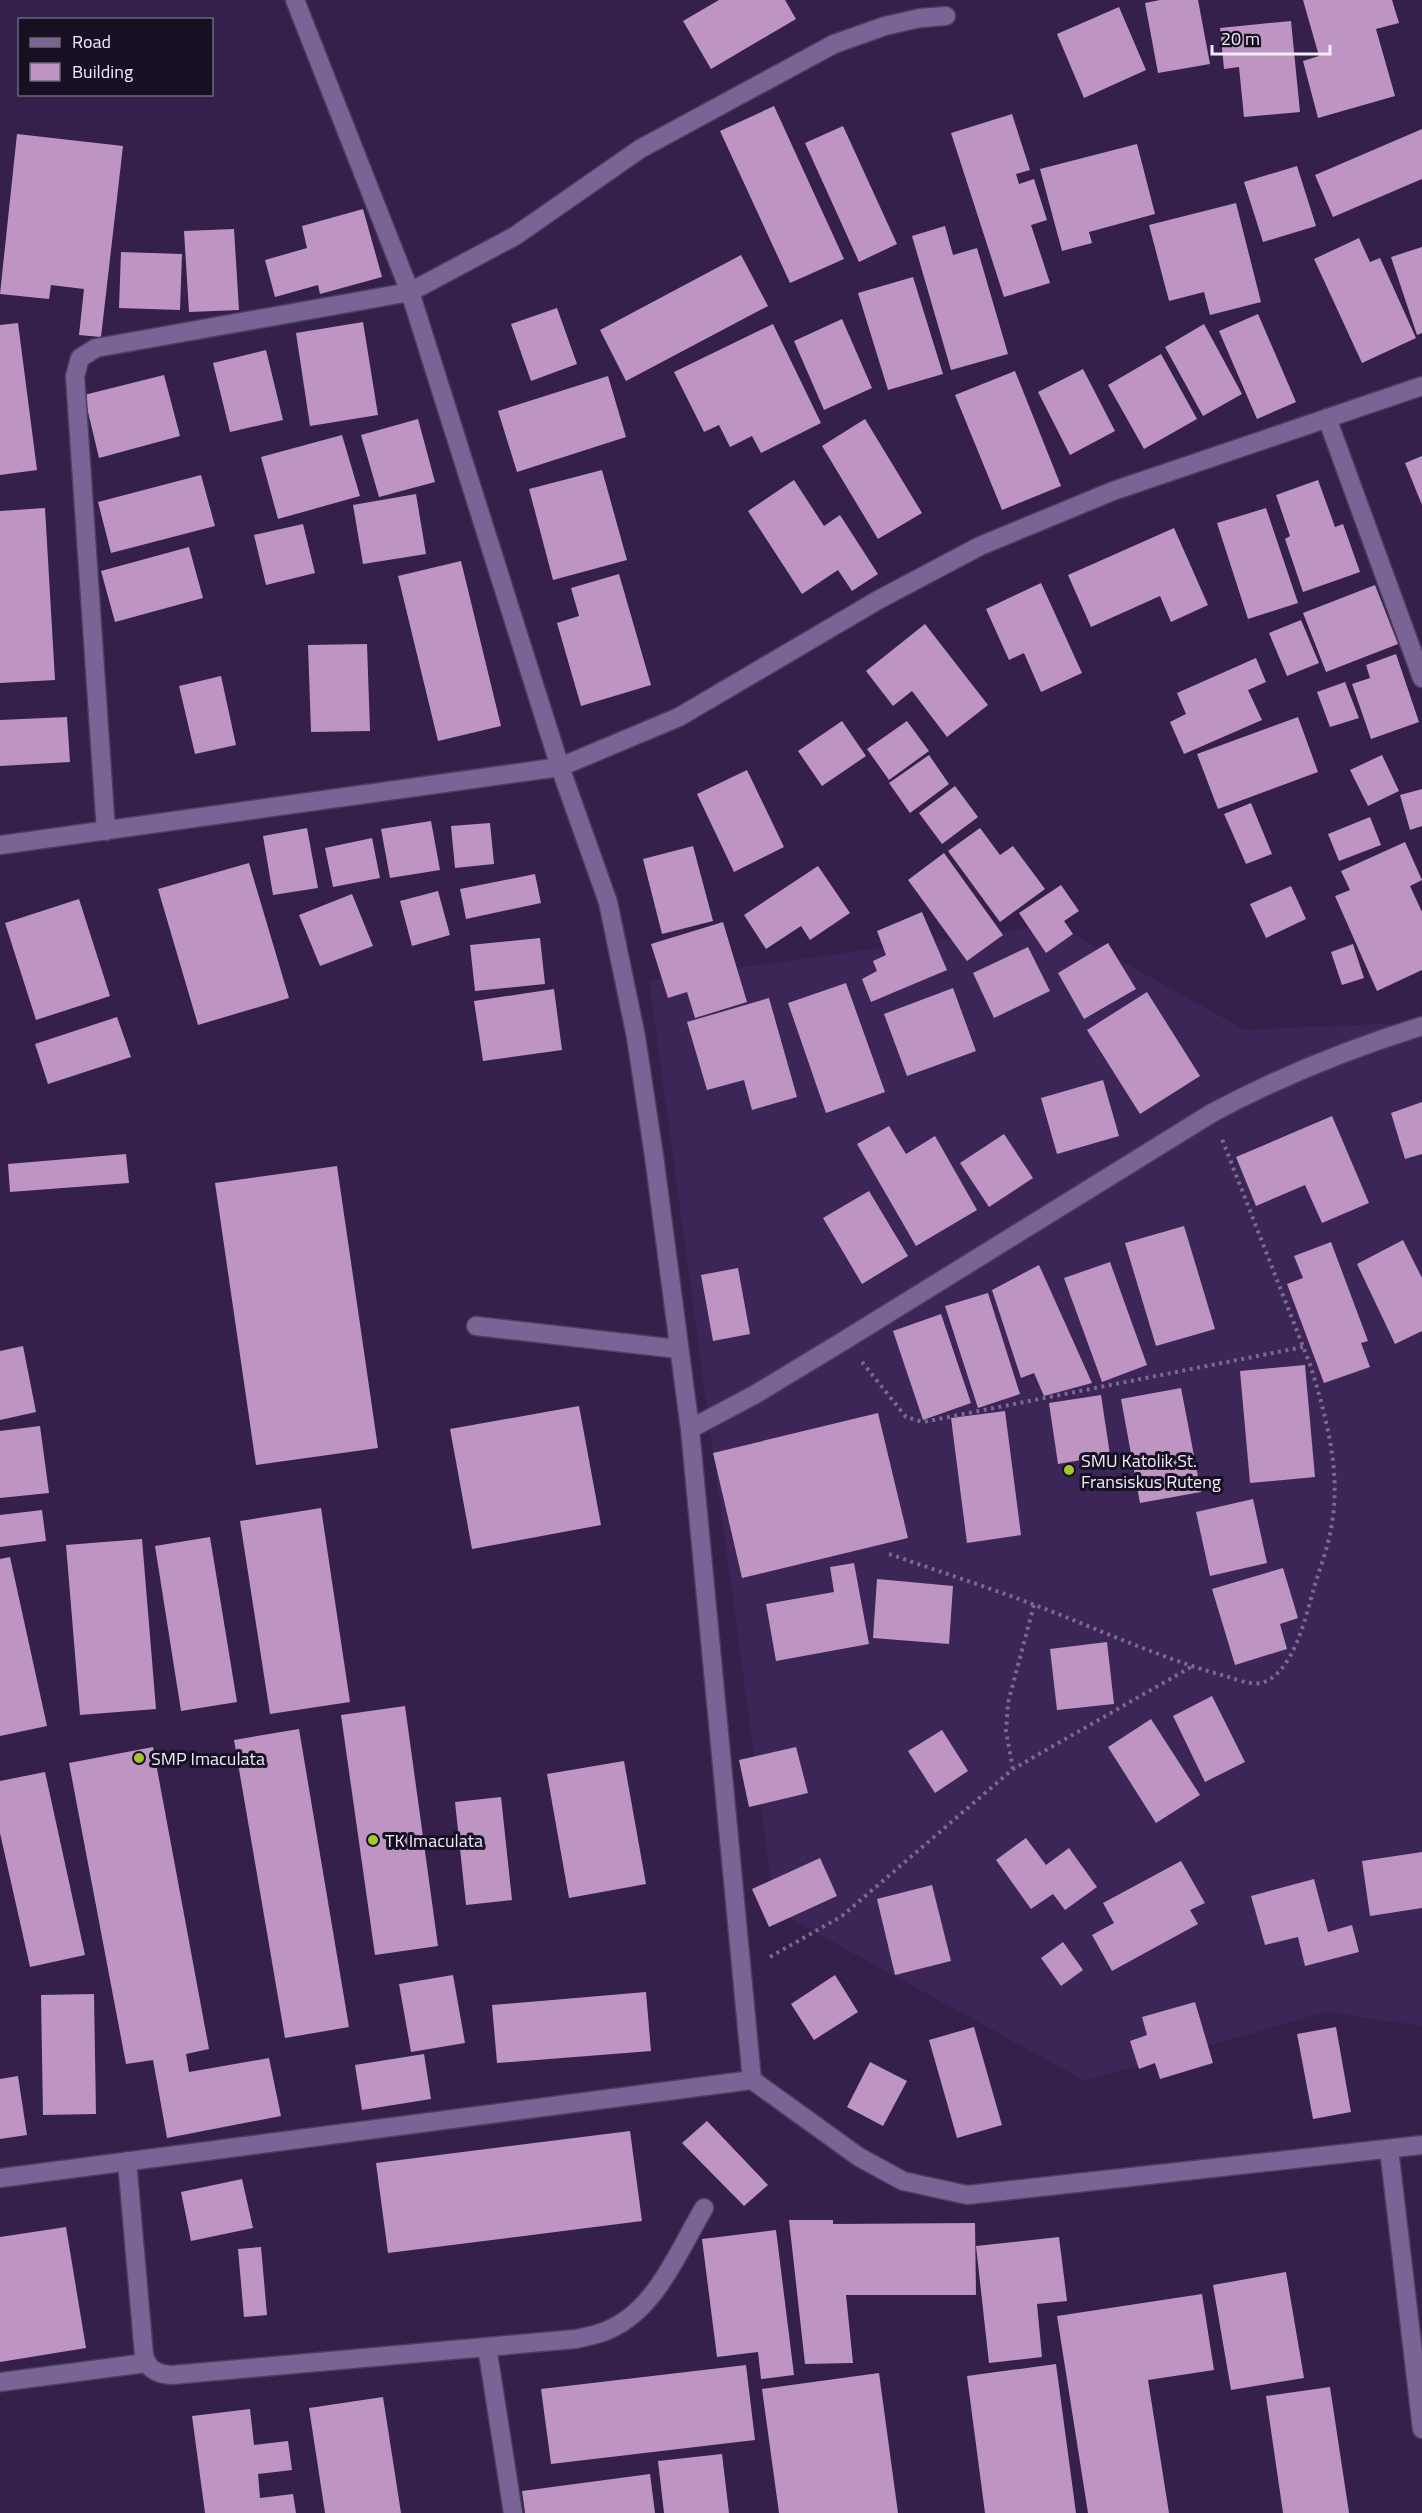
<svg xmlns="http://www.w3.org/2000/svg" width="1422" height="2513" viewBox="0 0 1422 2513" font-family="'Titillium Web',sans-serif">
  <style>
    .built { fill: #3c2557 }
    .building { fill: #be95c2 }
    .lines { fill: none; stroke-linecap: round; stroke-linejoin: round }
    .minor-casing { stroke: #4e3d60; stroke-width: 21 }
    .path { stroke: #7a6b8c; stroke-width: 4; stroke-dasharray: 3 4.5; stroke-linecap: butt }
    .minor { stroke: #796495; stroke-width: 18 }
    .poi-dot { fill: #a2c929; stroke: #170f22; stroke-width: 2 }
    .labels { text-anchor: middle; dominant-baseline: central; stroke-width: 6; stroke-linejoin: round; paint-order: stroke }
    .poi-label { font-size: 18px; fill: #f1ebfc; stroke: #170f22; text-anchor: start }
  </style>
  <rect width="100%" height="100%" fill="#34204b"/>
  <!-- built -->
  <path class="built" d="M1055 924 1245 1030 1422 1022V2026L1326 2012 1085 2081 775 1910 649 980Z"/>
  <!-- building -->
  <path class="building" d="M719 0H785L796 19 711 69 683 21Z
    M1160 0H1198L1210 64 1158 73 1145 3Z
    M1303 0H1392L1399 23 1376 29 1395 96 1318 118 1303 61 1319 56Z
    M1119 7 1146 70 1084 98 1057 34Z
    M1291 21 1300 112 1244 117 1239 67 1224 69 1220 28Z
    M774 106 844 259 790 283 720 131Z
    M1012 114 1030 170 1016 174 1019 184 1034 179 1047 220 1031 225 1050 283 1004 297 951 133Z
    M843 126 897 244 859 262 805 143Z
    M1422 129V179L1333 217 1315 175Z
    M17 134 123 146 101 337 79 335 84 289 51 285 49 299 0 294Z
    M1137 144 1155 214 1089 232 1092 243 1062 251 1040 169Z
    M1297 166 1316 226 1263 242 1244 182Z
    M1236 203 1261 302 1210 315 1204 292 1169 301 1149 225Z
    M363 209 382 277 320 294 318 285 275 297 265 260 307 248 302 226Z
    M945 226 953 255 977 248 1008 354 951 370 912 236Z
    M234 229 239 310 189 312 184 231Z
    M1359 238 1370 262 1380 258 1416 338 1362 363 1314 259Z
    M1422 247V333L1417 335 1391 257Z
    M121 252 182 254 180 310 119 308Z
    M741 255 768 306 626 381 600 330Z
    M913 277 943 374 888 390 858 293Z
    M557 308 577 364 531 381 511 324Z
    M1258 314 1296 402 1257 419 1219 331Z
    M842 319 872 388 824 410 794 341Z
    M363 322 378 415 310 426 296 333Z
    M18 323 37 470 0 475V325Z
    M773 324 821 423 761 453 752 436 730 447 719 425 704 432 674 372Z
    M1204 324 1242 394 1203 416 1165 347Z
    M266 350 283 420 230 432 213 363Z
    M1161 354 1197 419 1144 449 1108 385Z
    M1083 369 1115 431 1070 455 1038 392Z
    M1015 371 1061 486 1002 510 955 395Z
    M164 375 180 436 99 458 84 395Z
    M608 376 626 437 517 472 498 411Z
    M418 419 435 482 379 497 361 435Z
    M865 419 922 513 878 539 822 446Z
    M342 435 360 496 278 519 261 457Z
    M1422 456V505L1405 463Z
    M602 470 627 560 553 580 529 489Z
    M201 475 215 526 111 553 98 502Z
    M794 480 824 526 840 515 878 574 852 591 838 570 802 594 748 511Z
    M1318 480 1335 527 1343 524 1360 572 1303 592 1285 539 1290 536 1276 495Z
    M416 494 426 554 363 564 353 505Z
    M45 508 55 680 0 683V511Z
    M1266 508 1298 603 1248 619 1217 523Z
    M303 524 315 573 266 585 254 535Z
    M1174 528 1208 605 1171 622 1160 596 1091 627 1068 575Z
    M189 547 203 598 115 622 101 571Z
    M461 561 501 726 438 741 398 576Z
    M619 574 651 685 581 706 557 623 579 616 571 588Z
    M1041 583 1082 673 1041 692 1024 653 1009 660 986 609Z
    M1375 585 1398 644 1326 672 1303 613Z
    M1301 620 1319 663 1287 676 1269 633Z
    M925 624 988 705 947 737 912 691 893 706 866 671Z
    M367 644 370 731 311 732 308 645Z
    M1396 654 1419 722 1371 739 1352 684 1370 678 1366 665Z
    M1256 658 1266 682 1248 690 1262 720 1184 754 1170 722 1186 714 1177 693Z
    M221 676 236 745 195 754 179 686Z
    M1345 682 1359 718 1330 727 1317 692Z
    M67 717 70 762 0 766V720Z
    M1298 717 1318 772 1218 809 1197 754Z
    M842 721 866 756 822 786 798 751Z
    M907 721 929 751 889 780 867 749Z
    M929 755 949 784 910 813 889 783Z
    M1382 755 1399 791 1368 806 1350 770Z
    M747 770 784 847 734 872 697 794Z
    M955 786 978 817 942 844 919 813Z
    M1422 789V826L1410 830 1400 795Z
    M1251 803 1272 854 1246 864 1224 814Z
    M1370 817 1381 845 1339 861 1328 834Z
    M431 821 440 870 390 878 381 829Z
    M490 823 494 864 455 868 451 826Z
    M307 828 318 888 273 895 263 836Z
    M980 828 1000 855 1013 846 1045 889 1000 922 948 851Z
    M372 838 380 878 333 887 325 848Z
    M1405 842 1422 880 1410 886 1422 912V970L1377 991 1335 896 1350 890 1341 871Z
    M693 846 713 921 662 934 643 859Z
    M944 853 1003 935 967 961 908 880Z
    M249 863 289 998 198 1025 158 889Z
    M818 866 850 913 810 940 801 926 766 949 744 915Z
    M535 874 541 903 466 919 460 889Z
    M1061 885 1079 911 1064 921 1073 934 1046 953 1019 913Z
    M1291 886 1306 919 1266 938 1250 904Z
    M438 891 450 935 412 946 400 901Z
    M352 894 373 946 320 966 299 915Z
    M79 899 110 996 36 1020 5 923Z
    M922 912 947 970 871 1002 862 979 877 971 873 961 886 955 877 931Z
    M723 922 747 1002 695 1018 687 992 668 998 651 944Z
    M540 938 545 984 475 991 470 945Z
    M1108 943 1136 989 1084 1019 1058 973Z
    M1353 944 1364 978 1342 985 1331 952Z
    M1028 947 1050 991 994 1018 973 973Z
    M846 983 885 1092 826 1113 788 1003Z
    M953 988 976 1051 907 1076 884 1014Z
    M554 989 562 1050 483 1061 474 1001Z
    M1147 992 1200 1076 1140 1114 1087 1030Z
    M769 998 797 1097 752 1110 744 1080 707 1090 687 1022Z
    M117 1017 131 1057 48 1084 35 1044Z
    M1103 1080 1119 1136 1057 1154 1041 1098Z
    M1422 1102V1154L1405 1159 1391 1113Z
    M1332 1116 1369 1203 1322 1223 1305 1185 1256 1206 1236 1157Z
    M889 1126 906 1154 935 1136 977 1210 916 1246 857 1144Z
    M1004 1134 1033 1178 989 1207 960 1163Z
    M126 1154 129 1183 10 1192 8 1164Z
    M337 1166 378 1448 256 1465 215 1183Z
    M869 1191 908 1256 862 1284 823 1218Z
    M1184 1226 1215 1329 1156 1346 1125 1243Z
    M1403 1240 1422 1278V1331L1395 1344 1357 1264Z
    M1331 1242 1368 1341 1361 1343 1370 1367 1324 1383 1287 1284 1303 1278 1294 1256Z
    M1110 1262 1147 1365 1102 1382 1064 1278Z
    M1039 1265 1092 1383 1044 1396 1034 1373 1021 1378 992 1290Z
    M738 1268 750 1334 713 1341 701 1275Z
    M988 1293 1020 1394 978 1408 945 1306Z
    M941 1314 971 1403 923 1420 893 1331Z
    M23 1346 36 1412 0 1420V1351Z
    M1305 1365 1315 1477 1250 1483 1240 1371Z
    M1181 1388 1201 1492 1140 1503 1121 1399Z
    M1101 1395 1110 1455 1058 1464 1049 1403Z
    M579 1406 601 1525 472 1549 450 1429Z
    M1005 1411 1021 1535 967 1543 951 1418Z
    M878 1413 908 1538 742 1578 713 1453Z
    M40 1426 49 1493 0 1498V1431Z
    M1253 1499 1267 1563 1210 1576 1196 1512Z
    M321 1508 350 1702 270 1714 240 1521Z
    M42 1510 46 1541 0 1547V1515Z
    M210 1537 237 1702 181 1711 155 1546Z
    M142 1539 156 1709 80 1715 66 1545Z
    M10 1557 47 1726 0 1736V1559Z
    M854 1563 869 1644 776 1661 766 1604 834 1592 830 1567Z
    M1283 1568 1298 1618 1280 1624 1287 1649 1235 1665 1212 1589Z
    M877 1579 953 1586 949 1644 873 1638Z
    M1107 1642 1114 1704 1057 1710 1050 1649Z
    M1212 1696 1245 1762 1205 1782 1173 1716Z
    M405 1706 438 1946 375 1955 341 1715Z
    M1151 1719 1200 1795 1156 1823 1108 1747Z
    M299 1729 349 2027 285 2038 234 1740Z
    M942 1730 968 1771 935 1793 908 1751Z
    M153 1747 209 2049 186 2054 189 2072 269 2058 281 2116 167 2138 153 2060 126 2064 69 1763Z
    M796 1747 808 1793 749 1807 739 1760Z
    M624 1761 646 1884 569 1898 547 1774Z
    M45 1772 85 1955 30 1967 0 1833V1781Z
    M501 1797 512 1900 466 1905 455 1802Z
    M1026 1838 1046 1865 1069 1848 1097 1887 1065 1910 1053 1894 1031 1909 996 1860Z
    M1422 1852V1908L1370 1916 1362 1861Z
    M820 1858 837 1896 769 1927 752 1889Z
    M1181 1861 1205 1903 1190 1910 1198 1924 1112 1971 1092 1935 1114 1923 1103 1903Z
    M1314 1879 1328 1932 1352 1925 1359 1952 1305 1966 1298 1937 1265 1945 1251 1896Z
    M932 1885 951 1961 895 1975 877 1899Z
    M1063 1942 1083 1970 1061 1986 1041 1958Z
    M453 1975 465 2043 411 2052 399 1984Z
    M835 1975 858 2012 814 2040 791 2004Z
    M646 1992 651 2051 497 2063 492 2005Z
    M94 1994 96 2114 43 2115 41 1995Z
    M1195 2002 1213 2063 1160 2079 1155 2063 1139 2069 1130 2041 1147 2035 1142 2017Z
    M974 2027 1002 2125 957 2138 929 2040Z
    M1336 2027 1351 2112 1313 2119 1297 2034Z
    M424 2054 431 2099 362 2110 355 2065Z
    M870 2062 907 2081 883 2126 847 2107Z
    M18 2076 27 2135 0 2139V2079Z
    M707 2121 768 2185 744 2206 682 2143Z
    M630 2131 642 2221 388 2253 376 2163Z
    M242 2179 253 2228 191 2241 181 2192Z
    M789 2220H833V2224L975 2223 976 2295H846L853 2363 805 2364Z
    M66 2227 86 2348 0 2362V2237Z
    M776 2230 794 2375 761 2379 758 2352 717 2357 702 2239Z
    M1059 2237 1067 2301 1037 2304 1042 2357 989 2363 976 2246Z
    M261 2247 267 2315 244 2317 238 2249Z
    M1286 2272 1304 2378 1231 2390 1213 2285Z
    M1202 2294 1214 2370 1148 2380 1169 2513H1088L1057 2316Z
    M1056 2364 1076 2513H985L967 2376Z
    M746 2365 755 2440 551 2464 541 2389Z
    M879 2373 898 2513H779L762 2389Z
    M1330 2387 1349 2513H1283L1266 2396Z
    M383 2397 401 2513H325L309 2408Z
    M250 2409 254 2445 288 2441 292 2470 258 2474 260 2498 293 2494 296 2513H205L192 2416Z
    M722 2454 729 2513H664L658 2461Z
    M650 2474 655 2513H525L522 2491Z"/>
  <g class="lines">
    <!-- minor casing -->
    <g class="minor-casing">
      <path id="minor" d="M295 0 410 292 560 767 608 902 636 1037 654 1156 690 1429 752 2080
        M1327 418 1422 678
        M106 831 75 376 80 358 96 348 410 292 515 236 640 149 834 44 885 26 920 18 946 16
        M0 845 560 767 679 717 878 600 980 546 1113 491 1422 386
        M476 1326 678 1349
        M690 1429 754 1395 845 1340 1212 1113C1281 1076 1348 1049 1422 1026
        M1389 2149 1422 2429
        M127 2161 144 2355C148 2370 157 2374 172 2375L576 2339C585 2337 595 2335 603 2332 655 2314 678 2251 704 2208
        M0 2178 752 2080 859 2157 903 2181 967 2195 1422 2145
        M487 2347 513 2513
        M0 2382 146 2363"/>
    </g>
    <!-- path -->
    <path class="path" d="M862 1362 906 1417 923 1422 1303 1347
      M889 1554C938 1571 987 1587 1035 1605 1098 1629 1160 1658 1225 1676 1236 1679 1249 1685 1261 1683 1293 1675 1306 1616 1314 1588 1320 1567 1329 1545 1332 1523 1341 1470 1326 1417 1311 1367L1222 1139
      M1013 1769 1006 1731 1008 1703 1034 1605
      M770 1957 842 1916 1013 1769 1191 1667"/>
    <!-- minor -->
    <use href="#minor" class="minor"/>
  </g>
  <!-- markers -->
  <g class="poi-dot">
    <circle cx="1069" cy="1470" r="6"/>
    <circle cx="139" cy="1758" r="6"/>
    <circle cx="373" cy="1840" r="6"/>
  </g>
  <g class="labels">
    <!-- poi labels -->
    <g class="poi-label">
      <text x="1081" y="1460">SMU Katolik St.<tspan x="1081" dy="21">Fransiskus Ruteng</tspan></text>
      <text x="151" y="1758">SMP Imaculata</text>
      <text x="385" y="1840">TK Imaculata</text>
    </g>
  </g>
  <!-- legend -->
  <rect x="18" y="18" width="195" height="78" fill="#170f22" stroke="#6e6779" stroke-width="1.5"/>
  <rect x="30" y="38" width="30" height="9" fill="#796495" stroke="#6e6779" stroke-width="1.5"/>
  <text x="72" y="48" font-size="18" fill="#f1ebfc">Road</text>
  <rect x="30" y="63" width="30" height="18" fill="#be95c2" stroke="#6e6779" stroke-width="1.5"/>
  <text x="72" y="78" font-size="18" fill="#f1ebfc">Building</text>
  <!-- scale -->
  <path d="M1212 45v9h118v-9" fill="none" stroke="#f1ebfc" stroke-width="3"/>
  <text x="1221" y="45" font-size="18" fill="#f1ebfc" stroke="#170f22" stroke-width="4.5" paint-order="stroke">20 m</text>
</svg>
